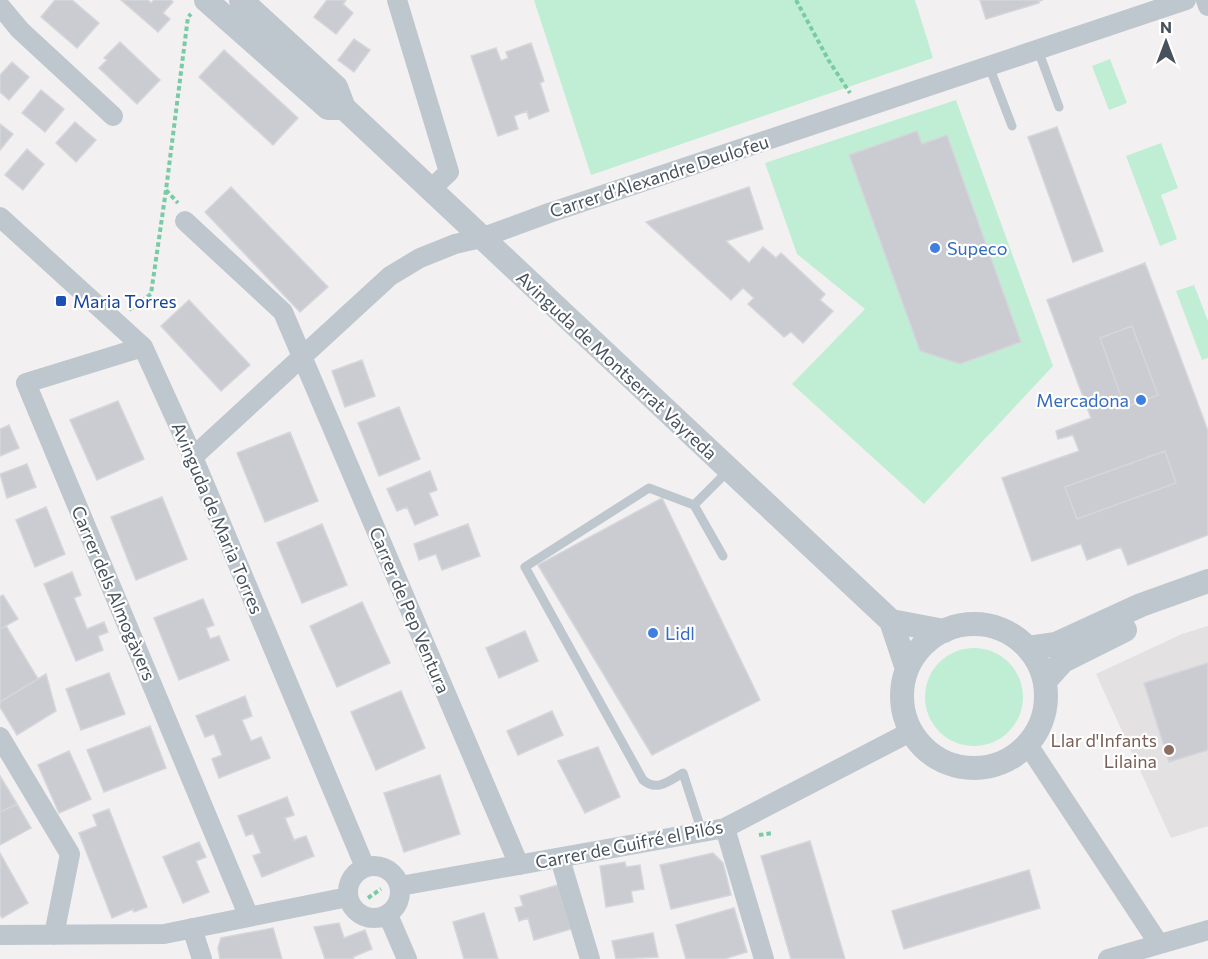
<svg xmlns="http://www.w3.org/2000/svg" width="1208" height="959" viewBox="0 0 1208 959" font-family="Commissioner,sans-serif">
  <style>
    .education { fill: #e3e1e2 }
    .green { fill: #c0eed4 }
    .building { fill: #caccd2; stroke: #d4d6db; stroke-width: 1.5 }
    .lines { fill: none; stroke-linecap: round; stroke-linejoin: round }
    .path { stroke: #79cba6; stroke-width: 4; stroke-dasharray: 4.5 3; stroke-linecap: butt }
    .service { stroke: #bec6ce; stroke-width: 9 }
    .minor { stroke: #bec6ce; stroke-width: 20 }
    .tertiary { stroke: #bec6ce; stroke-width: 24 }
    .shop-dot { fill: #3f7fe0; stroke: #fff; stroke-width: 2 }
    .transit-dot { fill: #1a4fb4; stroke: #fff; stroke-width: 2 }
    .education-dot { fill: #8d6e63; stroke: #fff; stroke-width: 2 }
    .labels { text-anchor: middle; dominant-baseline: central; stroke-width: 4.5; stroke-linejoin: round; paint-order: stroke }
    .street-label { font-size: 18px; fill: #48525d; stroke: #fff }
    .shop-label { font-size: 18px; fill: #366cbe; stroke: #fff; text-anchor: start }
    .transit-label { font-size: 18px; fill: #164399; stroke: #fff; text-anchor: start }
    .education-label { font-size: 18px; fill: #785e54; stroke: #fff; text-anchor: end }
  </style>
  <rect width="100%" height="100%" fill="#f2f0f0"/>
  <!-- education -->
  <path class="education" d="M1208 626V826L1171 838 1096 674 1182 634Z"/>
  <!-- green -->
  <path class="green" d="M534 0H915L933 58 591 175Z
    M1110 59 1127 103 1109 110 1092 66Z
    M956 100 1053 366 924 504 792 384 865 309 797 254 765 163Z
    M1161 143 1178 188 1161 195 1177 239 1160 246 1126 156Z
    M1194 285 1208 321V358L1202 360 1176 291Z
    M925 697a49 49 0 1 1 98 0a49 49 0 1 1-98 0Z"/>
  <!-- building -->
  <path class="building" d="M55 0H72L99 23 77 48 41 17Z
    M121 0H148L151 3 154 0H171L173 2 163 13 170 19 158 32Z
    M327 0H346L343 4 353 13 336 34 314 17Z
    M980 0H1043L1039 1V3L986 19Z
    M354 39 370 50 354 72 338 60Z
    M120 42 160 80 137 104 99 68 107 60 104 58Z
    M531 43 544 81 540 83 549 111 529 119 527 111 514 116 518 129 498 136 471 56 496 48 501 61 508 58 506 52Z
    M224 50 298 118 273 145 199 77Z
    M12 62 29 77 9 100 0 92V75Z
    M41 90 64 109 45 132 22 113Z
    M75 122 96 140 76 162 56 143Z
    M0 124 13 134 0 150Z
    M1057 127 1103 251 1073 262 1028 137Z
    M917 131 922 144 947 135 1021 342 960 364 920 351 849 155Z
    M27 149 44 164 23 190 5 175Z
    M231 187 328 287 300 312 205 212Z
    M749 187 763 229 726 241 749 263 763 247 776 258 781 253 825 294 820 300 833 311 803 343 791 332 784 337 748 304 754 298 743 288 731 300 646 222Z
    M1145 263 1208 431V535L1128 565 1121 547 1087 560 1081 544 1032 561 1002 478 1079 451 1073 435 1058 439 1056 431 1091 418 1047 300Z
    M189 300 250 365 221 391 161 326Z
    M1132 326 1158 395 1125 407 1100 338Z
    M362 360 375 396 345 407 332 371Z
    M118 401 144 459 97 480 70 420Z
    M399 407 420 459 379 476 358 423Z
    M9 425 19 448 0 456V429Z
    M290 432 318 501 265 522 237 453Z
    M1165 451 1176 483 1077 519 1065 487Z
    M27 464 36 487 7 498 0 474Z
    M430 471 437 490 429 493 438 515 415 525 407 507 397 511 387 489Z
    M162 497 187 559 136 580 111 517Z
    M662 498 760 700 652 755 538 565Z
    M46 507 65 554 35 567 16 520Z
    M322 524 347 585 302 603 277 543Z
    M468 524 480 556 442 570 436 554 419 560 414 544Z
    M72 572 81 595 74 598 87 629 104 622 108 632 98 636 103 650 76 661 44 584Z
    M3 595 18 619 0 629V597Z
    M203 599 214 625 206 628 210 639 219 636 229 660 179 680 154 618Z
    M362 602 390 663 337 687 310 626Z
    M6 626 38 679 0 702V629Z
    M525 631 538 661 499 678 486 648Z
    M1208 663V750L1169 762 1144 683Z
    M109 673 125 714 81 730 66 689Z
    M46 674 56 711 17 735 0 707V702Z
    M401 691 425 748 376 770 351 712Z
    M245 696 252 716 242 720 251 741 261 737 270 758 219 778 212 759 222 755 214 734 205 737 196 716Z
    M552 711 563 735 518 755 507 731Z
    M150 726 166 768 104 792 87 750Z
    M598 747 620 797 585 813 558 761Z
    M69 751 91 799 59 813 38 765Z
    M440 775 460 834 404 852 384 793Z
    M0 776 17 804 0 812Z
    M287 797 294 815 285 818 294 840 306 836 314 856 262 877 253 856 261 853 253 833 246 836 238 816Z
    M17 804 31 828 0 845V812Z
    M109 809 147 907 134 912 133 909 112 918 79 833 97 826 93 815Z
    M810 841 845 959H791L761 856Z
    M199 842 206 857 196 861 209 892 183 903 163 857Z
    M0 853 28 903 2 918 0 914Z
    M713 853 723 863 731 895 671 909 660 865Z
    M625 862 626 867 640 865 644 889 631 891 633 902 606 907 600 866Z
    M1029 870 1040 908 904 949 892 911Z
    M558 885 571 929 534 940 528 918 519 921 515 908 523 906 520 896Z
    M734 908 747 952 724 959H686L676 925Z
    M484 913 498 959H464L453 922Z
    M339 923 344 938 365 930 372 949 353 957 354 959H325L314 927Z
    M273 928 282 959H220L218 948 221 938Z
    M653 933 658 957 616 959 612 941Z"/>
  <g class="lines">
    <!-- path -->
    <path class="path" d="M796 0 829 61 850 93
      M166 190 178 203
      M129 310 151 294 166 190 188 17 191 14
      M759 835 773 833
      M368 898 381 889"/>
    <!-- service -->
    <path class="service" d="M1038 50 1059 107
      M989 66 1012 126
      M694 505 649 488 525 567 643 780C657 792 669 781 683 773L702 832
      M723 556 694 505 728 471"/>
    <!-- minor -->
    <path class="minor" d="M397 0 449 172 430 190
      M1206 0 1208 6
      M0 6 20 30 113 116
      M0 217 143 347 193 457 365 867
      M185 221 283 312 519 865
      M143 347 26 383 249 917
      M193 457 390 276 420 258 455 244 481 238 549 213 1186 0
      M0 737 70 854 54 935
      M1028 745 1159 944
      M725 828 764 959
      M560 859 590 959
      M348 892a26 26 0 1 1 52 0a26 26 0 1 1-52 0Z
      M400 886 725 828 910 732
      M388 915 407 959
      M192 928 202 959
      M0 935 164 934 348 897
      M1108 959 1208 930"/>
    <!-- tertiary -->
    <path class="tertiary" d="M206 0 328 108H344
      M241 0 336 87 344 108 891 621 907 669
      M891 621 944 631
      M902 696a72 72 0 1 1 144 0a72 72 0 1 1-144 0Z
      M1028 648 1056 644 1141 605 1208 581
      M1045 681 1063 661 1125 630"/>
  </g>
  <!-- markers -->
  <g class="shop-dot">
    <circle cx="935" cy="248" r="6"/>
    <circle cx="1141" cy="400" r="6"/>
    <circle cx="653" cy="633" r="6"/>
  </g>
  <rect class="transit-dot" x="55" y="295" width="12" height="12" rx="3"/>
  <circle class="education-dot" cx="1169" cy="750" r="6"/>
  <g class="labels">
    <!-- street labels -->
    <g class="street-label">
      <text transform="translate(659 176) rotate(-18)">Carrer d'Alexandre Deulofeu</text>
      <text transform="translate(617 365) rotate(43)">Avinguda de Montserrat Vayreda</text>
      <text transform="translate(218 518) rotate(67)">Avinguda de Maria Torres</text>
      <text transform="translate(114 593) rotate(67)">Carrer dels Almogàvers</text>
      <text transform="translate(410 610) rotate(67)">Carrer de Pep Ventura</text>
      <text transform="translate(629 844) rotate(-11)">Carrer de Guifré el Pilós</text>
    </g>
    <!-- shop labels -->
    <g class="shop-label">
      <text x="947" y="248">Supeco</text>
      <text x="1129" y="400" text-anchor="end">Mercadona</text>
      <text x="665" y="633">Lidl</text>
    </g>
    <!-- transit labels -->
    <g class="transit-label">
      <text x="73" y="301">Maria Torres</text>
    </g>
    <!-- education labels -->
    <g class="education-label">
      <text x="1157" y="740">Llar d'Infants<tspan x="1157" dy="21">Lilaina</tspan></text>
    </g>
  </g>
  <!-- north arrow -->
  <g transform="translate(1166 42)" stroke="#ffffff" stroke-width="4.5" paint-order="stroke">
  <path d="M0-4.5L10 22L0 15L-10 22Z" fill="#48525d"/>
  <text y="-9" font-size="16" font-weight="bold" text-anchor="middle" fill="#48525d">N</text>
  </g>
</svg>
